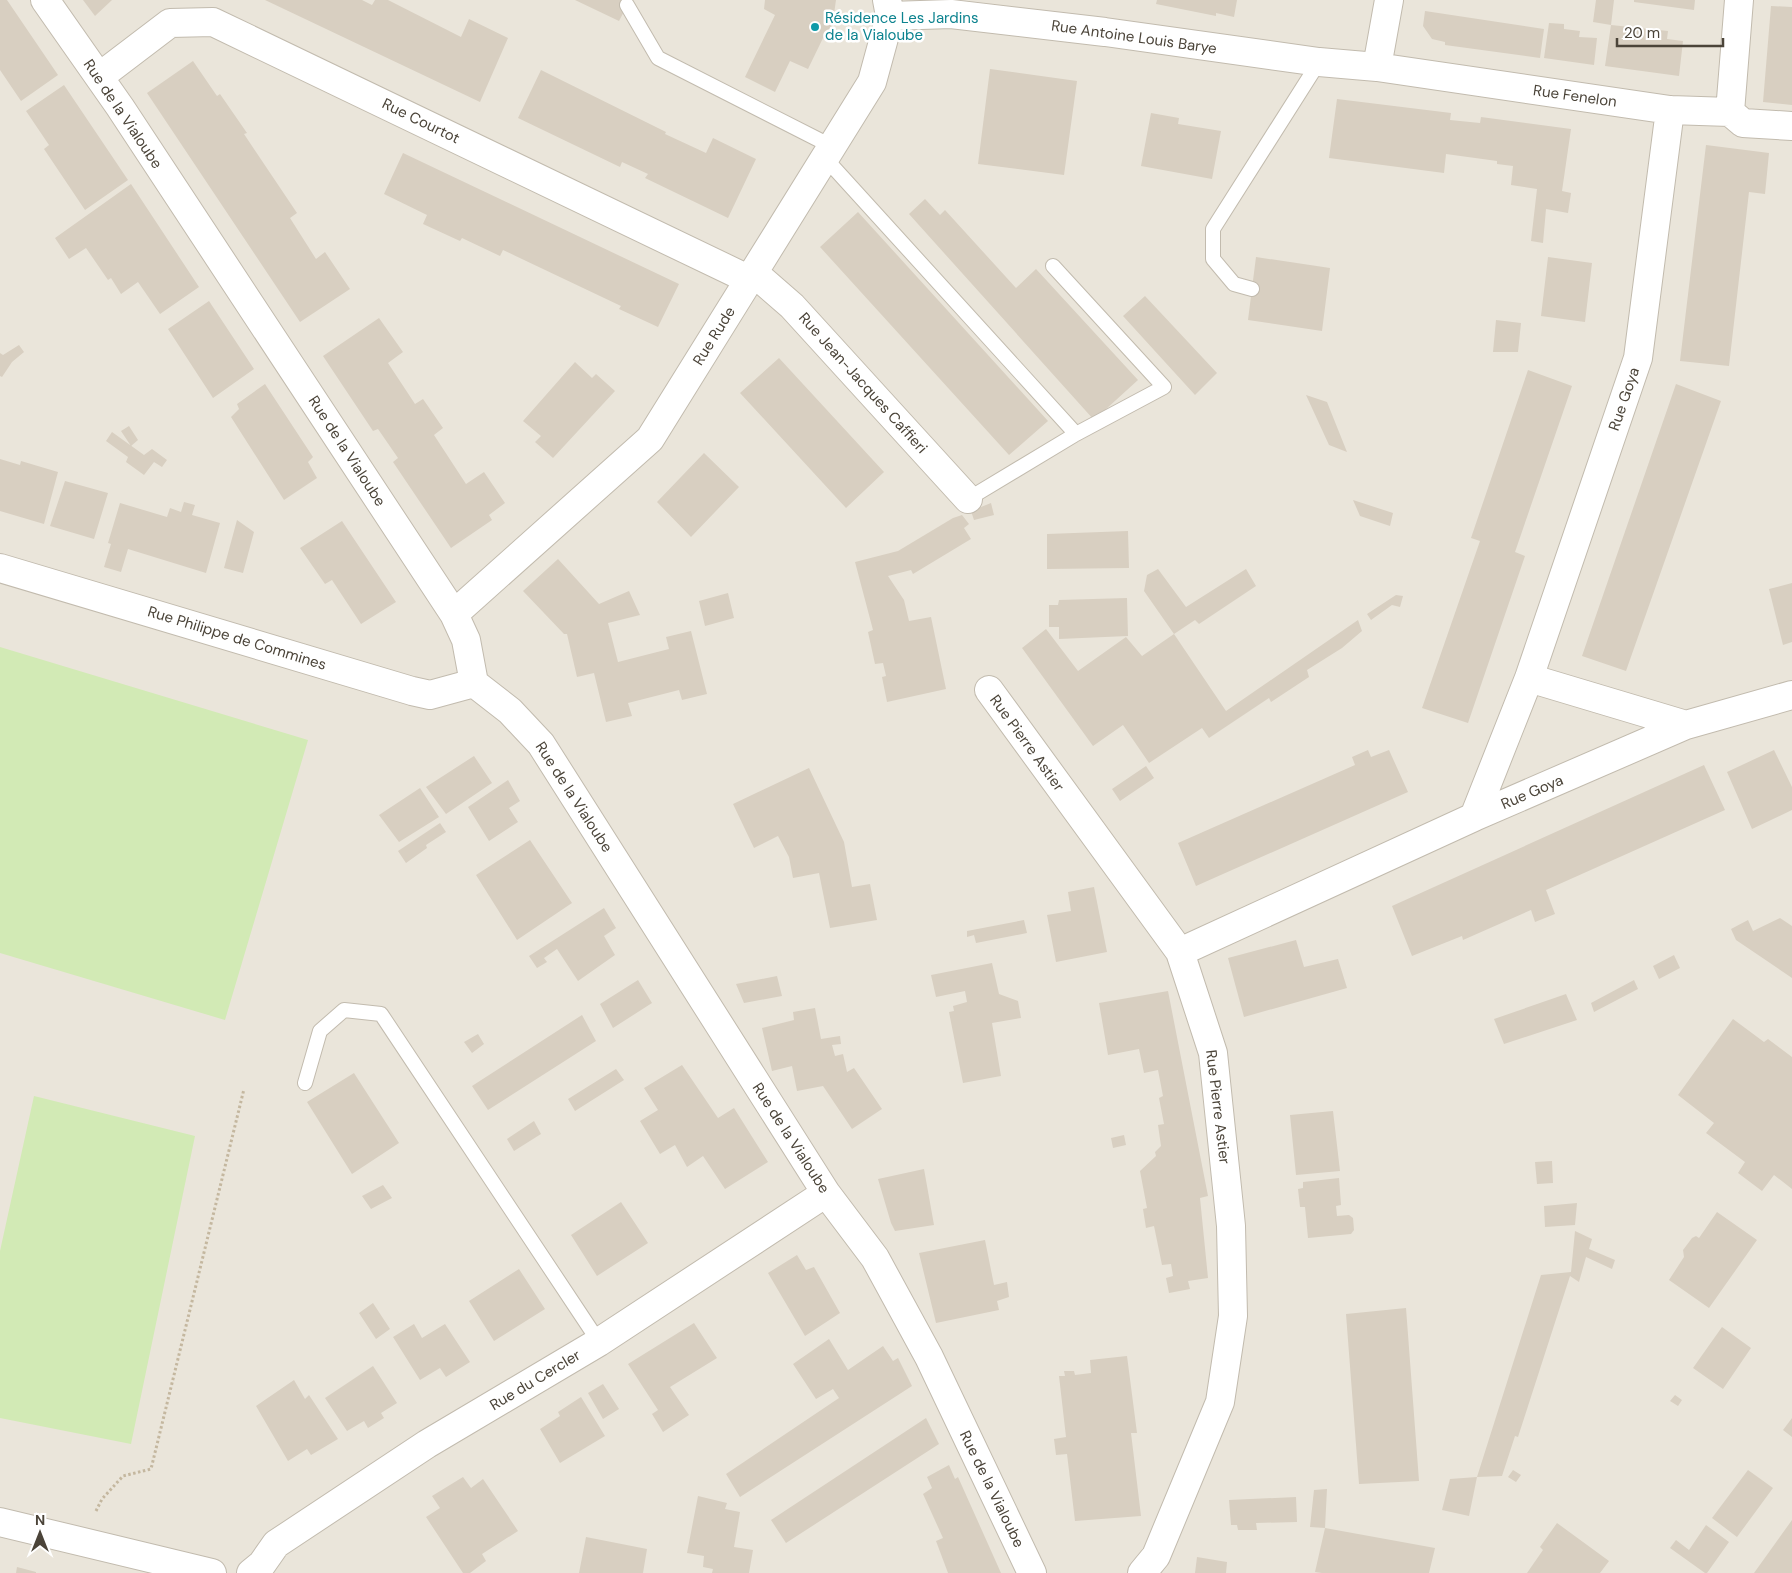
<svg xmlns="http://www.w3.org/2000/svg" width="1792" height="1573" viewBox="0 0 1792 1573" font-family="'DM Sans',sans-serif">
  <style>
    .residential { fill: #eae5da }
    .pitch { fill: #d2eab5 }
    .building { fill: #d8cfc1 }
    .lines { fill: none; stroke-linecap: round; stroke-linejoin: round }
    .lane-casing { stroke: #c2bbae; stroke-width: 16 }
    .street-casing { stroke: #c2bbae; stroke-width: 30 }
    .path { stroke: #c4b79f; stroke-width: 3; stroke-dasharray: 2.5 2.5; stroke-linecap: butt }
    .lane { stroke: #fff; stroke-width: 14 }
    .street { stroke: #fff; stroke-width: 28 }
    .culture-dot { fill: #0f9aa8; stroke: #fff; stroke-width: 2 }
    .labels { text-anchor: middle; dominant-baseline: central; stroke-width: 5; stroke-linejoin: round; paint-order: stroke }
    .culture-label { font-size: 15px; fill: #0d838f; stroke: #fff; text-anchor: start }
    .street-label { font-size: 15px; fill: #4b4439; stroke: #fff }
  </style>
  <rect width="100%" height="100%" fill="#f6f3ec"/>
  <!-- residential -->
  <path class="residential" d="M0 0H1792V1573H0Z"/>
  <!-- pitch -->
  <path class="pitch" d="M0 647 308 740 225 1020 0 953Z
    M34 1096 195 1136 131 1444 0 1418V1251Z"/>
  <!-- building -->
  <path class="building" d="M0 0H7L58 75 21 101 0 70Z
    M83 0H112L95 16Z
    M265 0H362L372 5 375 0H388L461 37 469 19 508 38 480 102Z
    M575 0H630L619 21Z
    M765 0H836L830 42 823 38 808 69 790 61 775 92 745 77 775 15 764 9Z
    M1157 0H1237L1234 17 1216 13V16L1156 4Z
    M1596 0H1614L1611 25 1668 31 1667 39 1683 41 1679 76 1605 66 1611 25 1593 22Z
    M1634 0H1695L1694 10 1634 2Z
    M1771 6 1792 7V105L1763 102Z
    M1425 11 1544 29 1540 58 1445 45V42L1432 39 1423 26Z
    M1549 23 1564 24V29L1580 31 1579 37 1597 38 1594 65 1544 58Z
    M193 61 217 96 220 94 247 133 244 134 297 213 290 218 316 259 325 252 350 289 300 322 147 93Z
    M990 69 1077 81 1064 175 978 164Z
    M541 70 666 132 665 134 706 153 713 138 756 159 728 218 645 178 648 174 622 162 620 167 518 118Z
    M64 85 128 180 85 210 44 149 49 145 26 111Z
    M1337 99 1451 113 1450 120 1480 123 1481 117 1571 129 1562 191 1571 193 1568 213 1546 209 1543 243 1531 241 1537 189 1511 185 1513 166 1497 164V161L1446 154 1444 173 1329 158Z
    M1151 113 1179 118 1178 124 1221 131 1212 179 1141 166Z
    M1706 145 1769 153 1765 194 1749 192 1729 366 1680 361Z
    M403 153 679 284 658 327 619 309 621 306 503 250 500 256 462 238 460 241 423 224 427 215 384 194Z
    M131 184 199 287 160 314 138 282 121 294 111 278 108 280 86 248 69 259 55 238Z
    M925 199 940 215 945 210 1016 288 1036 269 1138 380 1094 420 909 214Z
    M858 212 1048 421 1009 455 820 247Z
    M1256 257 1330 268 1322 331 1248 320Z
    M1548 257 1592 263 1585 322 1541 316Z
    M1145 296 1217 373 1195 395 1123 316Z
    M209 301 254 369 213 398 168 329Z
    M379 318 403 352 388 363 415 404 423 399 443 428 434 435 466 484 484 472 505 503 489 515 492 520 451 548 393 462 398 458 378 429 373 431 323 356Z
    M1496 320 1521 323 1518 352H1493Z
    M19 345 24 352 12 362 2 377 0 376V353L3 355Z
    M779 358 884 472 846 508 740 393Z
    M575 362 592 378 596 374 615 391 553 458 535 442 541 436 523 421Z
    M1528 370 1572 386 1515 552 1525 556 1468 723 1422 708 1480 541 1471 538Z
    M265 384 313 457 308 462 317 478 284 500 231 417 239 409 237 404Z
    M1676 384 1721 401 1626 671 1582 656Z
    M1306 395 1327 402 1347 452 1329 445Z
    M129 426 138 440 131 446 121 431Z
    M112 432 144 455 152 449 167 460 162 467 154 462 144 475 126 462 128 457 106 441Z
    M704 453 739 487 691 537 657 502Z
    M0 459 20 465 21 461 58 472 44 524 0 511Z
    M65 481 108 493 94 539 50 526Z
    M1353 500 1393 513 1390 526 1360 516Z
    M184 502 195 505 192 515 220 523 206 573 128 549 121 572 104 567 111 544 108 543 120 503 167 517 170 508 181 512Z
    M991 503 994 515 974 520 971 511Z
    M962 515 969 524 964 528 971 539 913 574 911 570 888 576 904 600 909 621 931 617 946 689 887 702 882 677 886 676 883 663 875 664 868 632 873 630 855 562 898 551 953 518Z
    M237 520 254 532 243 573 224 568Z
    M342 521 396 602 361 624 332 580 325 584 300 548Z
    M1128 531 1129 568 1047 569V534Z
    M558 559 599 604 629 591 640 615 608 623 618 662 669 649 666 637 691 631 707 694 682 700 679 690 628 703 632 716 606 722 594 673 577 677 567 634H564L523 591Z
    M1158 569 1186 607 1246 569 1256 586 1199 624 1195 620 1174 634 1226 711 1358 620 1362 631 1342 648 1307 670 1309 677 1271 702 1269 698 1209 738 1202 728 1149 763 1123 725 1093 746 1022 648 1046 629 1078 671 1126 637 1142 656 1174 634 1144 591 1147 575Z
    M1792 583V642L1783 645 1769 589Z
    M728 593 734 618 705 626 699 601Z
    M1396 595 1403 596 1400 607 1392 605 1371 620 1367 614Z
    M1127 598 1128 636 1059 639V627H1049V605H1058L1059 600Z
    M1368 750 1371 757 1389 750 1408 792 1196 886 1178 843 1346 769 1355 765 1352 757Z
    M1774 750 1792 787V810L1752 829 1727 772Z
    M474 756 492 783 446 814 426 787Z
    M1704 765 1725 810 1546 890 1555 914 1535 922 1531 910 1463 940 1462 936 1412 956 1392 906Z
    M1146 766 1154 778 1120 801 1112 789Z
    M809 768 844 842 852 887 870 884 877 920 830 928 819 873 793 878 789 857 778 836 754 848 733 804Z
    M508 780 520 801 509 808 518 822 489 841 468 807Z
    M420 788 439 817 399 842 379 815Z
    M440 823 446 832 426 845 427 848 406 863 398 851Z
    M530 840 572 903 517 940 476 875Z
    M1094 887 1107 952 1056 962 1047 915 1071 911 1068 892Z
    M604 908 616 928 604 936 615 955 578 981 557 949 544 958 547 962 537 968 529 956Z
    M1780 918 1792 926V978L1736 940 1731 929 1748 920 1753 931Z
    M1024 920 1027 933 976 943 974 935 967 937V931Z
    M1296 940 1304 967 1338 959 1347 988 1244 1017 1228 958Z
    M1674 955 1680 968 1659 979 1653 966Z
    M992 963 999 994 1018 1001 1021 1018 992 1023 1001 1076 963 1083 949 1012 954 1011 953 1006 967 1002 965 991 936 997 931 975Z
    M777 976 782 996 744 1003 736 984Z
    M638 980 652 1003 613 1028 600 1004Z
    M1634 980 1638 989 1594 1012 1591 1003Z
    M1168 991 1208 1196 1200 1198 1208 1278 1188 1281 1190 1289 1169 1293 1166 1278 1173 1276 1171 1264 1162 1265 1154 1226 1146 1228 1143 1209 1147 1208 1140 1171 1156 1156 1155 1152 1161 1146 1158 1125 1164 1124 1159 1098 1163 1096 1158 1070 1144 1073 1139 1049 1108 1055 1099 1003Z
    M1566 994 1577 1020 1504 1044 1494 1019Z
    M815 1008 821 1039 840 1036 841 1044 832 1045 835 1056 843 1054 847 1072 854 1068 882 1109 852 1129 823 1086 797 1091 792 1066 772 1071 762 1028 794 1020 793 1012Z
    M582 1015 596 1041 488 1110 472 1086Z
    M1733 1019 1764 1042 1768 1039 1792 1057V1189L1774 1175 1762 1191 1738 1173 1745 1162 1706 1133 1714 1123 1678 1095Z
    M478 1034 484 1044 472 1053 464 1042Z
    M682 1065 718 1118 734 1108 768 1162 725 1189 703 1156 687 1167 675 1145 660 1154 640 1121 658 1110 644 1088Z
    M616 1069 624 1080 575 1111 568 1099Z
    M354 1073 399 1143 352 1174 307 1102Z
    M1333 1111 1340 1171 1296 1175 1290 1115Z
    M534 1121 541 1134 514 1151 507 1139Z
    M1124 1135 1126 1145 1113 1148 1111 1138Z
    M1552 1161 1553 1183 1537 1184 1535 1162Z
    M924 1169 934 1225 895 1231 891 1223 878 1179Z
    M1339 1178 1341 1205 1336 1206 1337 1216 1349 1215 1353 1218 1354 1230 1351 1234 1308 1238 1305 1207H1300L1298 1189 1303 1188V1182Z
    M383 1185 392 1198 371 1209 362 1196Z
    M621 1202 648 1243 597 1276 571 1235Z
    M1577 1203 1575 1225 1545 1227 1544 1206Z
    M1717 1212 1757 1240 1709 1308 1669 1280 1684 1257 1683 1250 1692 1238 1696 1236 1699 1238Z
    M1575 1231 1592 1239 1589 1249 1615 1260 1612 1269 1586 1257 1579 1282 1570 1276 1518 1437 1515 1436 1502 1476 1477 1477 1469 1516 1442 1510 1450 1479 1477 1477 1541 1275 1571 1272Z
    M985 1240 994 1285 1007 1282 1009 1297 997 1301 999 1310 936 1323 919 1253Z
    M797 1255 806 1270 814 1267 840 1313 805 1336 768 1273Z
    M519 1269 545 1309 494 1341 469 1301Z
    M373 1303 390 1329 376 1339 359 1313Z
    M1406 1308 1419 1481 1359 1484 1346 1314Z
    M694 1323 717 1358 670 1387 689 1415 663 1432 652 1414 658 1410 628 1364Z
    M414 1324 422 1338 445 1324 470 1362 446 1377 440 1368 420 1380 393 1337Z
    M1722 1327 1751 1348 1723 1389 1693 1368Z
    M829 1339 848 1370 883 1346 893 1361 898 1358 912 1386 740 1497 726 1474 839 1398 833 1389 816 1399 793 1364Z
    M1127 1356 1137 1433H1131L1141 1516 1075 1521 1067 1454 1056 1455 1054 1439 1066 1437 1059 1376H1065L1064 1371H1074L1075 1375 1091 1373 1090 1360Z
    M373 1366 397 1403 381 1413 384 1418 368 1428 364 1421 347 1431 325 1398Z
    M294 1380 305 1399 309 1395 338 1439 311 1455 307 1449 288 1461 256 1406Z
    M603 1384 619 1409 603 1419 588 1393Z
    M1675 1395 1682 1400 1678 1406 1670 1401Z
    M581 1397 605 1436 560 1463 540 1429 560 1416 558 1412Z
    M926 1418 939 1444 786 1543 771 1520Z
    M1792 1418V1437L1783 1430Z
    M949 1465 955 1479 958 1477 1001 1573H948L936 1541 943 1538 923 1494 932 1488 927 1477Z
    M1513 1470 1521 1475 1516 1482 1508 1477Z
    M1748 1470 1773 1488 1737 1537 1712 1518Z
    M463 1477 471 1488 483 1479 518 1531 482 1554 486 1561 470 1573H463L426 1517 440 1508 432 1496Z
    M1327 1489 1325 1528 1310 1527 1314 1490Z
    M698 1496 727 1503 725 1509 740 1512 734 1547 753 1550 749 1573H712L713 1569 703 1567 704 1556 687 1553Z
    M1296 1497 1297 1522 1256 1523 1257 1530H1238L1237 1525H1231L1229 1500Z
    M1792 1520V1573H1754Z
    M1557 1523 1609 1561 1600 1573H1527L1543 1550 1540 1547Z
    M1706 1525 1729 1542 1707 1573H1705L1670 1548 1676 1540 1689 1550Z
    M1325 1528 1435 1548 1429 1573H1322L1315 1572Z
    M586 1537 647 1549 643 1573H579Z
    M1197 1557 1227 1562 1226 1573H1195Z
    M17 1567 36 1572V1573H16Z"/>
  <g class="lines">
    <!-- lane casing -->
    <g class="lane-casing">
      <path id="lane" d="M627 5 658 58 831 146
        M825 158 1076 434
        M1252 289 1234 284 1213 259V229L1319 62
        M968 499 1076 434 1164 387 1053 266
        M305 1083 320 1031 344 1010 381 1014 599 1342"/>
    </g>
    <!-- street casing -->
    <g class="street-casing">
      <path id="street" d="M45 0 120 107 454 614 466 640 474 683 510 711 541 744 826 1193 875 1258 929 1357 1032 1573
        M1389 0 1377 67 1670 110 1730 112
        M890 16 951 14 1105 32 1319 62 1377 67
        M99 77 170 23 213 22 748 279
        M1730 112 1739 0
        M1730 112 1743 123 1792 126
        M753 272 792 306 968 499
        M0 568 412 691 430 695 474 683
        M454 614 650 439 872 82 890 16 887 0
        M989 690 1180 952 1213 1053 1231 1226 1233 1316 1220 1402 1156 1556 1142 1573
        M1686 725 1792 695
        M1474 817 1686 725 1529 678
        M1180 952 1474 817 1529 678 1638 358 1670 110
        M0 1522 212 1573
        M251 1573 262 1564 276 1544 427 1444 599 1342 826 1193"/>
    </g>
    <!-- path -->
    <path class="path" d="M96 1511 102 1499 123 1476 151 1469 244 1089"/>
    <!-- lane -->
    <use href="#lane" class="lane"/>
    <!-- street -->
    <use href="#street" class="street"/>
  </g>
  <!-- markers -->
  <circle class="culture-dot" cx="815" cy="27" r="5"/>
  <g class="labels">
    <!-- culture labels -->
    <g class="culture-label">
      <text x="825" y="18">Résidence Les Jardins<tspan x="825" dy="17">de la Vialoube</tspan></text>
    </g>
    <!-- street labels -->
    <g class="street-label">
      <text transform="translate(1134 37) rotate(8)">Rue Antoine Louis Barye</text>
      <text transform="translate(1575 96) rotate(8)">Rue Fenelon</text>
      <text transform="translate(123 114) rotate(56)">Rue de la Vialoube</text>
      <text transform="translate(421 121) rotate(26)">Rue Courtot</text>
      <text transform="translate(714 336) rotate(-58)">Rue Rude</text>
      <text transform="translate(863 383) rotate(48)">Rue Jean-Jacques Caffieri</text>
      <text transform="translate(1624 399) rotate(-71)">Rue Goya</text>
      <text transform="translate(347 451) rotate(57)">Rue de la Vialoube</text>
      <text transform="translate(237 638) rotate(17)">Rue Philippe de Commines</text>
      <text transform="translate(1027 743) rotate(54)">Rue Pierre Astier</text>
      <text transform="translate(1532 792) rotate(-23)">Rue Goya</text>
      <text transform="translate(574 797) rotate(57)">Rue de la Vialoube</text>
      <text transform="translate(1218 1107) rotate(83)">Rue Pierre Astier</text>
      <text transform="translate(791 1138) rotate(57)">Rue de la Vialoube</text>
      <text transform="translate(535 1380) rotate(-31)">Rue du Cercler</text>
      <text transform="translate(992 1489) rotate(64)">Rue de la Vialoube</text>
    </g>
  </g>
  <!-- north arrow -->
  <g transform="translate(40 1533)" stroke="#ffffff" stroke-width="4" paint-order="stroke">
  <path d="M0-4L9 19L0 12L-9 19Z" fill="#4b4439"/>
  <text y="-8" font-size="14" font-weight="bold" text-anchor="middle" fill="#4b4439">N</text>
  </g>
  <!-- scale -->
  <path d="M1617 38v8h106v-8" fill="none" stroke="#4b4439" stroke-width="2.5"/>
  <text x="1624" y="38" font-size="15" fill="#4b4439" stroke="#ffffff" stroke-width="4" paint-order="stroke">20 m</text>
</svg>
